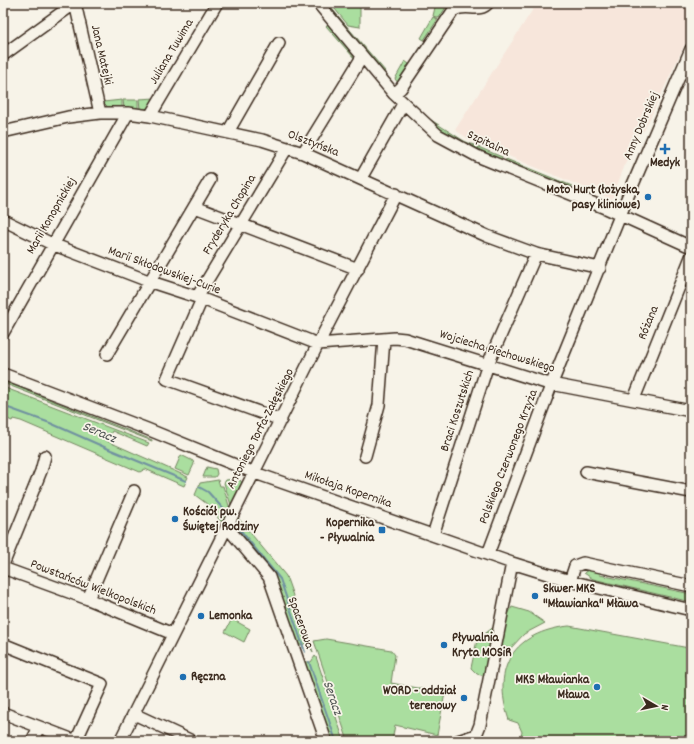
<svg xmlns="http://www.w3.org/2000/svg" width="694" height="744" viewBox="0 0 694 744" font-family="Dekko,sans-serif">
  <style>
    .built { fill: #f7e6db }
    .green { fill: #aade9f; stroke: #72845e }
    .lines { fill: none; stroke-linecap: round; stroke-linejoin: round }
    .stream { stroke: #7091a0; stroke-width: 2 }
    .minor-casing { stroke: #3b2a1e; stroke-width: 14 }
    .minor { stroke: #f7f3e8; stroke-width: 11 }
    .poi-dot { fill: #1f6fb2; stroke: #f7f3e8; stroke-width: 1.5 }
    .labels { text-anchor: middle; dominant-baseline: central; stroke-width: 3.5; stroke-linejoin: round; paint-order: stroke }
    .street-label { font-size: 13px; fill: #3b2a1e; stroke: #f7f3e8 }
    .poi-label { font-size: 13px; font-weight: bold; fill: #3b2a1e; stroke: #f7f3e8; text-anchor: start }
    .water-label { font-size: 14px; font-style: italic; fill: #515554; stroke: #f7f3e8 }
  </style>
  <rect width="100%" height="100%" fill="#f7f3e8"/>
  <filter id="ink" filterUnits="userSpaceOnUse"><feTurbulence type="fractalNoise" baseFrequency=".025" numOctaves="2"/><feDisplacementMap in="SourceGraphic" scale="8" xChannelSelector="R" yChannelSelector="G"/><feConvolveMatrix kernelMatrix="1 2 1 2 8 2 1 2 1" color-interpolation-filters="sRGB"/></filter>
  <g filter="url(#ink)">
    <!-- built -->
    <path class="built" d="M537 3H691V31L644 131 637 133 612 199 472 141 455 130Z"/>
    <!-- green -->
    <path class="green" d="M323 3H327L385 71 383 73Z
      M330 3H360V27L348 25Z
      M436 3 448 4 439 18 433 16Z
      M433 17 438 19 424 40 421 38Z
      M328 24 354 55 355 59 326 26Z
      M405 61 409 64 406 67 409 70 399 84 395 79Z
      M155 98 148 109H140L139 99Z
      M122 100V108L108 107 103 102Z
      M123 100H138V109L124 108Z
      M431 120 464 141 502 157 501 160 446 134 430 122Z
      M506 159 572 186 571 188 505 162Z
      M3 381 152 440V441L3 383Z
      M3 387 149 443 147 446 112 431 107 441 188 477 184 486 145 469 140 472 21 421 13 419 12 421 3 417Z
      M181 455 193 461 194 464 189 475 175 469Z
      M207 467 216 469 217 474 215 477H203Z
      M234 479 240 480 242 483 231 505 224 483 226 480Z
      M218 480 220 486H223L230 509 223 522 219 520 216 513 206 509 207 504 195 495 200 483Z
      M238 518 286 576 313 652 308 643 297 646 274 584 232 529Z
      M589 569 601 571 600 575 691 594V602L593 579 584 573Z
      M512 607 529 612 545 623 524 634 510 649 501 646 506 618Z
      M232 619 250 629 244 642 225 632Z
      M495 626 485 676 477 674 471 668 477 640Z
      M569 626 689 648 686 676 691 683V741H520L522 732 518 723 509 720C491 667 514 632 569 626Z
      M326 639 391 650 395 655 391 683 445 693 437 735 395 725 392 741H348L314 641Z
      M315 656 316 657 344 741H328L303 662H311Z"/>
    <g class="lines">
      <!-- stream -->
      <path class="stream" d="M3 406 50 423 111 450 186 481
        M199 487 208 492 226 512
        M237 526 280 579 305 652
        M309 662 336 741"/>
      <!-- minor casing -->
      <g class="minor-casing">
        <path id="minor" d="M75 3 100 113
          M318 3 394 94 438 135 477 156 605 208 691 247
          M3 55 75 3
          M394 94 401 88 453 11C465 2 479 14 488 3
          M150 116 217 3
          M3 132 68 117 100 113H128L150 116 262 140 303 153 487 236 536 254 600 268
          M228 132 279 43
          M303 153 362 57
          M361 178 403 104
          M195 207 358 269
          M3 220 52 244 151 282 197 297 318 344 395 338 405 339 546 383 691 411
          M197 297 287 148
          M202 299 167 379 281 420
          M3 333 128 113
          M107 354 210 180
          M3 374 147 429 255 473 512 563 570 581 691 610
          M634 399 691 257
          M365 456 379 405 384 339
          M586 472 691 492
          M227 527 269 577 326 741
          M433 535 488 364 536 254
          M488 554 552 383 628 196 691 49
          M3 565 41 471 45 456
          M3 568 88 599 173 634
          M570 581 575 566 583 563 691 586
          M88 599 134 491
          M3 644 102 684 76 741
          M3 713 76 741
          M134 714 192 741
          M32 741 39 727
          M120 741 318 344 396 194
          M458 741 476 735 480 725 512 563"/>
      </g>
      <!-- minor -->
      <use href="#minor" class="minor"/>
    </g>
  </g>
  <!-- markers -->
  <g class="poi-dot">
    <path d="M663 143h4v4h4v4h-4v4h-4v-4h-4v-4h4z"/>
    <circle cx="648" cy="197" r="4"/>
    <circle cx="175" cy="519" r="4"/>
    <rect x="378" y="526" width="8" height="8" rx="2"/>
    <circle cx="535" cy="596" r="4"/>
    <circle cx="201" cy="616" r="4"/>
    <circle cx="444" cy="645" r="4"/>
    <circle cx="183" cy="677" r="4"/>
    <circle cx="597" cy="687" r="4"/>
    <circle cx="464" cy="698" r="4"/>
  </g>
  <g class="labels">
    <!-- street labels -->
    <g class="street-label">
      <text transform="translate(172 52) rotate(-59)">Juliana Tuwima</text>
      <text transform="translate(101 55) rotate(77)">Jana Matejki</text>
      <text transform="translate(642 126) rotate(-67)">Anny Dobrskiej</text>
      <text transform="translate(313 144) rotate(21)">Olsztyńska</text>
      <text transform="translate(488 144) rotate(25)">Szpitalna</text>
      <text transform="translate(230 215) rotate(-59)">Fryderyka Chopina</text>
      <text transform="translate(52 216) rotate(-60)">Marii Konopnickiej</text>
      <text transform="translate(164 271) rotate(20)">Marii Skłodowskiej-Curie</text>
      <text transform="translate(649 323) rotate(-68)">Różana</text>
      <text transform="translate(497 352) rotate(17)">Wojciecha Piechowskiego</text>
      <text transform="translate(458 411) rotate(-72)">Braci Koszutskich</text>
      <text transform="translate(261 429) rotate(-63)">Antoniego Torfa-Załęskiego</text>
      <text transform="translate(509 457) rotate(-69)">Polskiego Czerwonego Krzyża</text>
      <text transform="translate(348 490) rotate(19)">Mikołaja Kopernika</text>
      <text transform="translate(93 588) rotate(21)">Powstańców Wielkopolskich</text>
      <text transform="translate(300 623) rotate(70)">Spacerowa</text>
    </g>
    <!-- poi labels -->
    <g class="poi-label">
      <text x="665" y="163" text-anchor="middle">Medyk</text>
      <text x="640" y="190" text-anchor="end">Moto Hurt (łożyska,<tspan x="640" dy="15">pasy kliniowe)</tspan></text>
      <text x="183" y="512">Kościół pw.<tspan x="183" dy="15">Świętej Rodziny</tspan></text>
      <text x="374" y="523" text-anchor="end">Kopernika<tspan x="374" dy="15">- Pływalnia</tspan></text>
      <text x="543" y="589">Skwer MKS<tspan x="543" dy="15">"Mławianka" Mława</tspan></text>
      <text x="209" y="616">Lemonka</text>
      <text x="452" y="638">Pływalnia<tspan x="452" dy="15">Kryta MOSiR</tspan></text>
      <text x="191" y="677">Ręczna</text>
      <text x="589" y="680" text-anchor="end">MKS Mławianka<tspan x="589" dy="15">Mława</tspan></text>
      <text x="456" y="691" text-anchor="end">WORD - oddział<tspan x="456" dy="15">terenowy</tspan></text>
    </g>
    <!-- water labels -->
    <g class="water-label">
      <text transform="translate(99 433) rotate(23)">Seracz</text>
      <text transform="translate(332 698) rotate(71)">Seracz</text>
    </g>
  </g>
  <!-- margin -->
  <rect width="694" height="744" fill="none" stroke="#f7f3e8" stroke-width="16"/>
  <rect x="8" y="8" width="678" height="728" fill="none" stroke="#3b2a1e" stroke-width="1.5" filter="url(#ink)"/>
  <!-- north arrow -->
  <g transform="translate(656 706) rotate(99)" stroke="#f7f3e8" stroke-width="3" paint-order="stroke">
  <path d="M0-3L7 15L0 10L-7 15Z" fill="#3b2a1e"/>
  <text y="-6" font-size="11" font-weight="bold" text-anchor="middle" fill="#3b2a1e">N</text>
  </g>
</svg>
